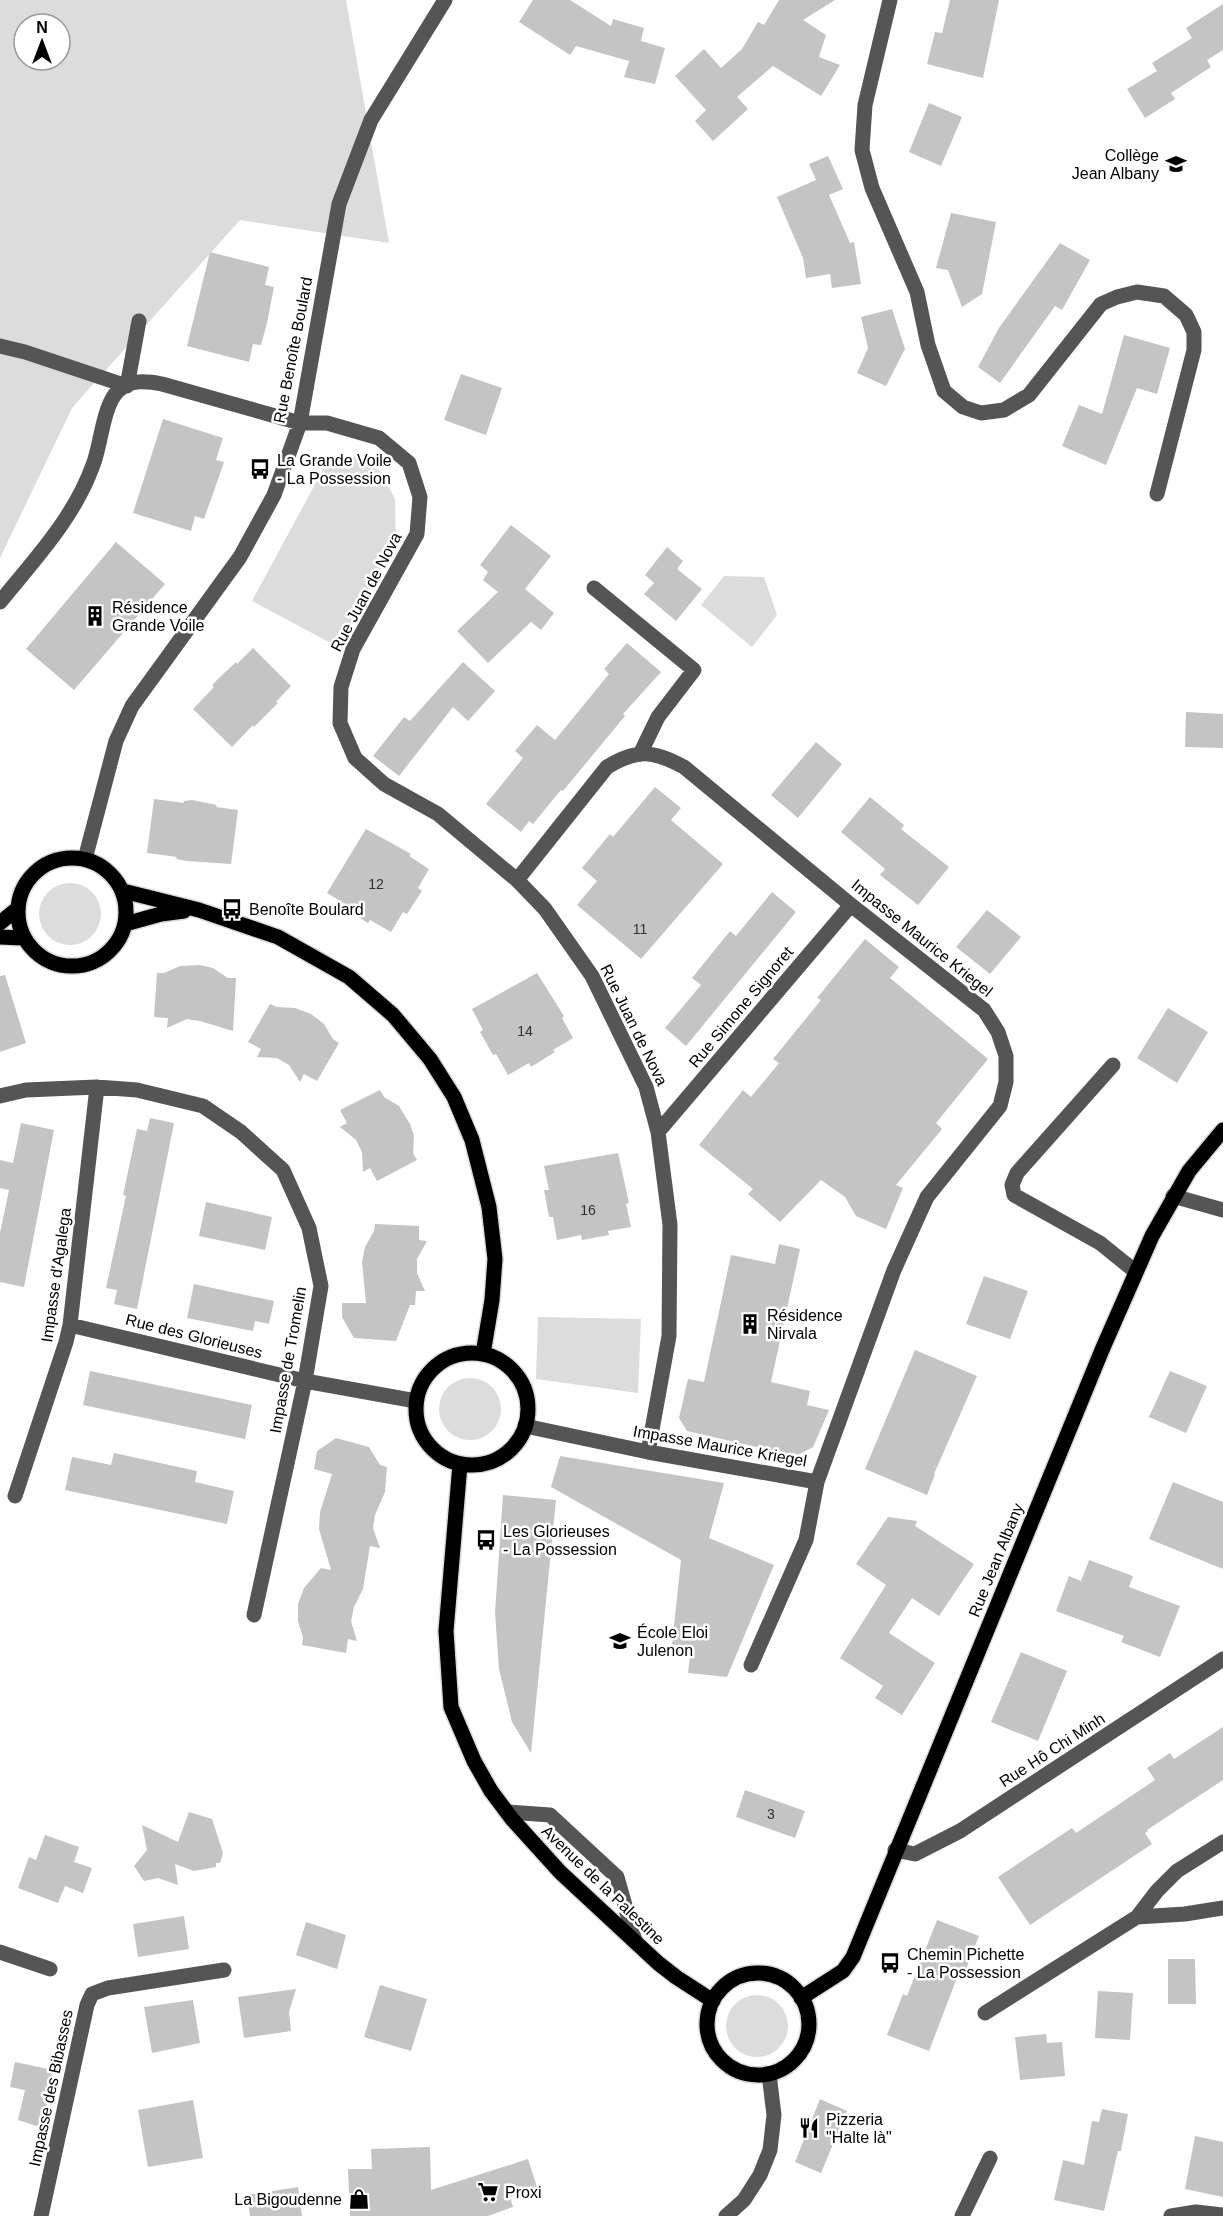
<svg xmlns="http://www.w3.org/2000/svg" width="1223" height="2216" viewBox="0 0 1223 2216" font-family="Arial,sans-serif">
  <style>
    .green { fill: #dcdcdc; fill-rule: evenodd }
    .building { fill: #c4c4c4 }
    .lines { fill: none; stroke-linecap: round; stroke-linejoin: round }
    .major-casing { stroke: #dbdbdb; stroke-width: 18 }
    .minor { stroke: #555; stroke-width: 15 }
    .major { stroke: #000; stroke-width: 15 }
    .labels { text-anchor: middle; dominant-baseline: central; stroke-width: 5; stroke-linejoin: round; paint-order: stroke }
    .number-label { font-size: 14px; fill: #313131 }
    .poi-label { font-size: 16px; fill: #000; stroke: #fff; text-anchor: start }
    .street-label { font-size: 16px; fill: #000; stroke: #fff }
  </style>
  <rect width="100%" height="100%" fill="#fff"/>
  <!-- green -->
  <path class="green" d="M0 0H346L389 243 240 220 72 408 0 558ZM24 24H60V60H24Z
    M337 455 354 456 381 472 395 499 396 540 340 648 252 601 326 464Z
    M724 576 764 577 777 615 752 647 701 605Z
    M39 914a31 31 0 1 1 62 0a31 31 0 1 1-62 0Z
    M538 1317 641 1319 638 1393 536 1379Z
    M439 1409a31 31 0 1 1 62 0a31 31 0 1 1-62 0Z
    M726 2026a31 31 0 1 1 62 0a31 31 0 1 1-62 0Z"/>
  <!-- building -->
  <path class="building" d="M533 0H570L611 26 613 19 644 28 641 41 665 48 655 84 624 77 629 61 576 46 570 55 519 22Z
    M779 0H835L803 20 826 35 819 57 840 65 821 96 773 66 737 97 748 109 713 141 695 121 706 110 675 76 704 49 721 68 742 49 758 22 764 25Z
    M950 0H999L983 78 927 64 935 32 942 33Z
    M1223 4V50L1207 60 1211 67 1171 93 1175 99 1145 118 1127 89 1157 71 1152 63 1192 38 1186 28Z
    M929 103 962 117 941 166 909 152Z
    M828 156 843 189 829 195 850 243 854 242 861 284 832 288 830 274 806 278 803 258 777 197 816 180 809 164Z
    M951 213 996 222 982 294 962 307 948 270 936 268Z
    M1060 243 1090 260 1062 310 1055 306 1000 383 978 367 999 328Z
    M210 252 269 267 265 285 274 287 267 323 261 345 253 344 249 362 187 346Z
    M892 309 905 349 886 386 857 373 868 348 861 317Z
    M1124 335 1170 348 1157 394 1137 388 1106 465 1062 446 1079 405 1102 414Z
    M461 374 502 388 486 435 444 420Z
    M163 419 223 438 216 460 224 462 216 485 204 519 195 516 191 531 133 513Z
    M511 525 551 556 525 589 554 613 541 630 531 622 488 663 457 631 498 592 483 580 488 572 480 565Z
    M116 542 165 584 74 690 26 649Z
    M667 547 683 561 677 569 702 589 676 621 644 594 654 583 645 575Z
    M627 643 661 672 623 714 625 716 563 791 561 790 533 824 529 821 521 832 486 804 523 758 515 751 537 725 555 740 609 674 604 669Z
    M253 648 291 686 276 702 278 703 254 727 253 725 232 747 193 709 214 687 212 685 219 678 236 662 237 664Z
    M463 662 495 691 468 721 453 707 399 776 373 756 404 717 410 721Z
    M1186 712 1223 714V748L1185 747Z
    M816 742 842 764 798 818 771 795Z
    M655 787 681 808 671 820 723 864 641 959 577 905 597 881 582 868 610 834 613 837Z
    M870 797 904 825 901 829 949 867 918 905 880 875 885 869 841 832Z
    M154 799 184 803V801L192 800 217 805 216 807 238 810 231 864 187 861 176 859 177 857 147 853Z
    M366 829 411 854 409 856 429 869 418 888 422 891 407 914 403 912 391 932 370 920 368 923 345 909 347 905 327 893Z
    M772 892 796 912 686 1046 665 1028 701 985 692 978 730 931 736 936Z
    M987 910 1021 937 990 974 956 947Z
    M865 939 899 967 890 978 988 1059 936 1123 942 1129 896 1185 903 1188 886 1229 856 1216 845 1197 821 1180 780 1222 748 1194 753 1189 699 1145 743 1090 751 1097 779 1063 773 1059 821 1000 817 998Z
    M200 965 213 968 228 978H236L233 1031 200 1021 187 1019 167 1028 168 1018 154 1017 157 973H164L180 966Z
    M537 973 564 1016 562 1018 573 1038 553 1050 555 1052 531 1067 529 1063 508 1075 496 1054 493 1055 480 1032 483 1030 472 1009Z
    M5 975 26 1043 0 1052V976Z
    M270 1004 277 1007 295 1008 311 1014 324 1024 333 1039 339 1043 317 1081 304 1074 300 1082 289 1065 277 1058 257 1057 261 1049 248 1042Z
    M1168 1008 1208 1032 1177 1083 1137 1058Z
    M380 1090 384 1097 399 1106 410 1124 414 1136 413 1153 417 1160 377 1181 370 1168 363 1172 362 1152 356 1140 340 1127 347 1123 340 1110Z
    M150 1118 174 1123 137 1309 114 1304 117 1290 106 1288 126 1196 123 1195 137 1129 147 1131Z
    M21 1123 54 1130 24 1287 0 1282V1233L9 1190 0 1188V1160L13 1163Z
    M618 1153 629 1203 626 1204 631 1227 608 1231 609 1235 582 1240 581 1235 557 1240 553 1217H549L544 1190H549L544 1166Z
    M206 1202 272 1217 265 1250 199 1236Z
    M375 1224 419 1226V1240L427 1241 417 1259V1273L425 1291H416L415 1305H410L396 1341 354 1338 342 1317V1303H366L362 1262 365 1247 374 1231Z
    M779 1244 800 1249 771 1382 810 1391 807 1405 829 1410 813 1447 796 1456 687 1431 679 1418 688 1379 704 1382 731 1255 775 1264Z
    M984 1276 1028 1291 1010 1339 966 1324Z
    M194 1284 274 1301 269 1324 255 1321 253 1331 187 1318Z
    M915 1350 977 1376 934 1474H935L927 1495 865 1469Z
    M90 1371 252 1405 245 1439 83 1405Z
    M1170 1371 1207 1386 1186 1433 1149 1417Z
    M336 1438 369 1447 380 1465 387 1467 385 1492 375 1515 373 1528 380 1548 370 1546 363 1589 354 1607 351 1621 357 1641 348 1639 346 1653 302 1645 303 1638 298 1621V1604L304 1588 321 1568 331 1570 319 1529 320 1512 332 1474 314 1469 317 1451Z
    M114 1453 197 1471 195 1482 234 1491 227 1524 65 1490 72 1457 111 1465Z
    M560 1456 724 1483 709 1538 774 1565 727 1677 688 1673 691 1648 672 1644 681 1560 551 1487Z
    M1173 1482 1223 1502V1569L1149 1539Z
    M503 1495 556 1500 531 1753 512 1722 499 1669 495 1613Z
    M888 1517 917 1521 915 1526 974 1564 939 1616 912 1598 889 1633 935 1663 902 1715 875 1698 883 1686 840 1658 886 1585 856 1564Z
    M1089 1560 1133 1576 1129 1587 1180 1606 1160 1657 1121 1642 1124 1636 1056 1611 1069 1576 1081 1581Z
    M1021 1652 1067 1671 1038 1741 991 1722Z
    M1223 1727V1780L1147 1830 1148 1831 1145 1833 1152 1844 1030 1925 998 1877 1072 1828 1076 1833 1155 1780 1147 1768 1170 1753 1174 1759Z
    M745 1790 805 1811 795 1838 736 1817Z
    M189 1812 212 1819 223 1853 220 1863H216V1867L194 1871 175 1864 178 1885 158 1878 144 1881 134 1866 147 1850 142 1825 178 1842Z
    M45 1835 79 1847 74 1862 92 1868 83 1893 65 1886 58 1903 18 1888 29 1857 36 1860Z
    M184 1916 189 1949 138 1957 133 1924Z
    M937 1920 979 1936 963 1977 958 1975 929 2051 887 2035 903 1994 907 1996Z
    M306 1922 346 1935 337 1969 296 1955Z
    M1168 1959H1195L1196 2004H1168Z
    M380 1985 427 1999 411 2051 364 2037Z
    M296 1989 289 2012 291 2031 244 2038 238 1997Z
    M1098 1991 1133 1993 1130 2040 1095 2038Z
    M193 2000 200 2043 152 2053 144 2007Z
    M1046 2034 1047 2043 1062 2042 1065 2076 1020 2080 1015 2037Z
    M15 2062 53 2070 43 2128 18 2120 25 2090 10 2087Z
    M820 2099 847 2111 821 2173 795 2162Z
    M193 2100 203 2158 148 2167 138 2110Z
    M1102 2109 1128 2114 1121 2151H1118L1104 2211 1054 2200 1063 2160 1084 2165 1092 2121 1099 2122Z
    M1195 2136 1223 2142V2197L1185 2189Z
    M430 2147 431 2190 528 2159 537 2187 510 2197 513 2207 488 2216H350L348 2169H372L371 2149Z
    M298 2187 302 2216H250L247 2195Z"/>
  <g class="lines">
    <!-- major casing -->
    <g class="major-casing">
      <path id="major" d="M18 912a54 54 0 1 1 108 0a54 54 0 1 1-108 0Z
        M123 891 199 910 278 937 349 977 393 1015 430 1059 454 1097 472 1140 489 1207 495 1259 492 1300 483 1354
        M0 923 17 909
        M125 924 161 914 184 911
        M0 937 23 938
        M416 1409a56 56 0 1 1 112 0a56 56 0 1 1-112 0Z
        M460 1464 446 1631 451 1707 474 1761 491 1791 512 1819 560 1872 658 1963 676 1977 713 2001
        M707 2024a51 51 0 1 1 102 0a51 51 0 1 1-102 0Z
        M801 1998 843 1971 853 1957 1102 1350 1152 1236 1189 1171 1223 1130"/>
    </g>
    <!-- minor -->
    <path class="minor" d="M890 0 865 105 862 150 872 188 917 292 928 345 944 391 963 407 981 413 1004 410 1029 395 1101 304 1117 297 1137 292 1164 296 1186 315 1194 332V350L1157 494
      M0 346 25 352 127 386 139 321
      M594 588 694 670 658 717 641 752
      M0 602C35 559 74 518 93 465 101 445 103 405 118 391 130 379 147 381 162 384L300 423H327L379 438 409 463 420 497 417 534 353 649 341 687 340 723 355 758 384 784 438 814 517 880 545 909 592 976 646 1087 658 1132 670 1225 669 1336 648 1452
      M85 859 116 741 132 706 240 557 274 495 300 423 339 204 371 120 445 0
      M517 880 607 767C637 749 653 750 684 767L851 905 984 1010 998 1032 1006 1056V1082L1000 1106 927 1197 894 1270 817 1482 806 1540 751 1665
      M1113 1065 1017 1173 1012 1185 1014 1195 1100 1243 1136 1272
      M0 1096 26 1090 97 1087 137 1090 203 1106 241 1132 283 1170 309 1228 321 1286 305 1381 254 1615
      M658 1132 851 905
      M1173 1196 1223 1210
      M70 1325 305 1381 416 1401
      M525 1426 648 1452 817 1482
      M15 1496 66 1342 70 1325 97 1087
      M507 1812 550 1815 617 1877 635 1941
      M895 1850 915 1854 960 1831 1223 1659
      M1137 1917 1185 1914 1223 1908
      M0 1952 50 1969
      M985 2013 1137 1917 1157 1891 1177 1871 1223 1842
      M41 2216 87 2005 92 1994 108 1988 224 1970
      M726 2216 744 2200 760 2175 770 2150 774 2115 769 2074
      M962 2216 990 2158
      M1171 2216 1196 2212 1223 2215"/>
    <!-- major -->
    <use href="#major" class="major"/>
  </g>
  <!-- icons -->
  <defs>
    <g id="school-bare" transform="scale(1.62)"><path d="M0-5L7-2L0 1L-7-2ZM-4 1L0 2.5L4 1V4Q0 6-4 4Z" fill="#000" stroke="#fff" stroke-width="2.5" paint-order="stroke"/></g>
    <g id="bus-bare" transform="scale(1.62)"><path d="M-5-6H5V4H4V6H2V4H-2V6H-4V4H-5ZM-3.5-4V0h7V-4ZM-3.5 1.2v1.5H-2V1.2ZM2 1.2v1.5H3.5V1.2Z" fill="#000" stroke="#fff" stroke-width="2.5" paint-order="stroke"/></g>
    <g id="building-bare" transform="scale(1.62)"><path d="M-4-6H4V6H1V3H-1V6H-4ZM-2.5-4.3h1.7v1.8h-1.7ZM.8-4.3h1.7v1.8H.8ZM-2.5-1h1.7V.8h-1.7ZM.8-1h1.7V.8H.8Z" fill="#000" stroke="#fff" stroke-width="2.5" paint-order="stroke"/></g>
    <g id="restaurant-bare" transform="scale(1.62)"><path d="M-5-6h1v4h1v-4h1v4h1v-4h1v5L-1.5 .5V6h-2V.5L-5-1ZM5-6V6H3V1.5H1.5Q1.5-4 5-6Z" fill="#000" stroke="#fff" stroke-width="2.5" paint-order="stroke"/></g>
    <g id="supermarket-bare" transform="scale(1.62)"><path d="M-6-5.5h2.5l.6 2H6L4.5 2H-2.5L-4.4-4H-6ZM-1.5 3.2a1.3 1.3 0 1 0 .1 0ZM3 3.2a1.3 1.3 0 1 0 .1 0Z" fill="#000" stroke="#fff" stroke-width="2.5" paint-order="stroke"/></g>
    <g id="shop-bare" transform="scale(1.62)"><path d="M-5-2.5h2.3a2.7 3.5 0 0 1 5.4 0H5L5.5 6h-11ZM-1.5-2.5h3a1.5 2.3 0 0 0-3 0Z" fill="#000" stroke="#fff" stroke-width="2.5" paint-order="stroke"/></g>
  </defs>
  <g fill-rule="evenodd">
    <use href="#school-bare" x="1176" y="164"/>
    <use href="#bus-bare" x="260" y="469"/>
    <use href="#building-bare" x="95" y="616"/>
    <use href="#bus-bare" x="232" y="909"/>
    <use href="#building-bare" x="750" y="1324"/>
    <use href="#bus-bare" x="486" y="1540"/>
    <use href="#school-bare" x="620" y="1641"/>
    <use href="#bus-bare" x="890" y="1963"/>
    <use href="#restaurant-bare" x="809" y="2128"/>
    <use href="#supermarket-bare" x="488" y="2192"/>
    <use href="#shop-bare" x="359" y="2199"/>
  </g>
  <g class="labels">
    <!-- number labels -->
    <g class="number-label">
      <text x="376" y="884">12</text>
      <text x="640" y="929">11</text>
      <text x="525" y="1031">14</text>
      <text x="588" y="1210">16</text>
      <text x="771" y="1814">3</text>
    </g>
    <!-- poi labels -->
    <g class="poi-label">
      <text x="1159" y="155" text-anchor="end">Collège<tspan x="1159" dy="18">Jean Albany</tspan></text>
      <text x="277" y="460">La Grande Voile<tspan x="277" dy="18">- La Possession</tspan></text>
      <text x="112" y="607">Résidence<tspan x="112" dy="18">Grande Voile</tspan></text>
      <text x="249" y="909">Benoîte Boulard</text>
      <text x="767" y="1315">Résidence<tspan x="767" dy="18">Nirvala</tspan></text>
      <text x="503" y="1531">Les Glorieuses<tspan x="503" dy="18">- La Possession</tspan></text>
      <text x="637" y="1632">École Eloi<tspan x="637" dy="18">Julenon</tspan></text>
      <text x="907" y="1954">Chemin Pichette<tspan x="907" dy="18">- La Possession</tspan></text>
      <text x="826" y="2119">Pizzeria<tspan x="826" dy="18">"Halte là"</tspan></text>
      <text x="505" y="2192">Proxi</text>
      <text x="342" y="2199" text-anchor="end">La Bigoudenne</text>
    </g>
    <!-- street labels -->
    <g class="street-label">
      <text transform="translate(293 350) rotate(-79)">Rue Benoîte Boulard</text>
      <text transform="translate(366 592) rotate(-62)">Rue Juan de Nova</text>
      <text transform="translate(922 938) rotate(39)">Impasse Maurice Kriegel</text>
      <text transform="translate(741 1007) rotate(-50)">Rue Simone Signoret</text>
      <text transform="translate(634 1025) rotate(64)">Rue Juan de Nova</text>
      <text transform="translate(56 1275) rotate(-82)">Impasse d'Agalega</text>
      <text transform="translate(194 1336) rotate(14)">Rue des Glorieuses</text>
      <text transform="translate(288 1360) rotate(-80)">Impasse de Tromelin</text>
      <text transform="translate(720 1446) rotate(10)">Impasse Maurice Kriegel</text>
      <text transform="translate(996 1560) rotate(-68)">Rue Jean Albany</text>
      <text transform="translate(1052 1750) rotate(-33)">Rue Hô Chi Minh</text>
      <text transform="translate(603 1885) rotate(44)">Avenue de la Palestine</text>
      <text transform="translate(51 2088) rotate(-78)">Impasse des Bibasses</text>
    </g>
  </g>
  <!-- north arrow -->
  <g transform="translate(42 42)"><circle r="28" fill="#ffffff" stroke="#999999" stroke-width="1.5"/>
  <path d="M0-4.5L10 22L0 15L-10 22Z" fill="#000000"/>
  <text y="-9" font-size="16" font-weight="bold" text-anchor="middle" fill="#000000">N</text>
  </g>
</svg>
